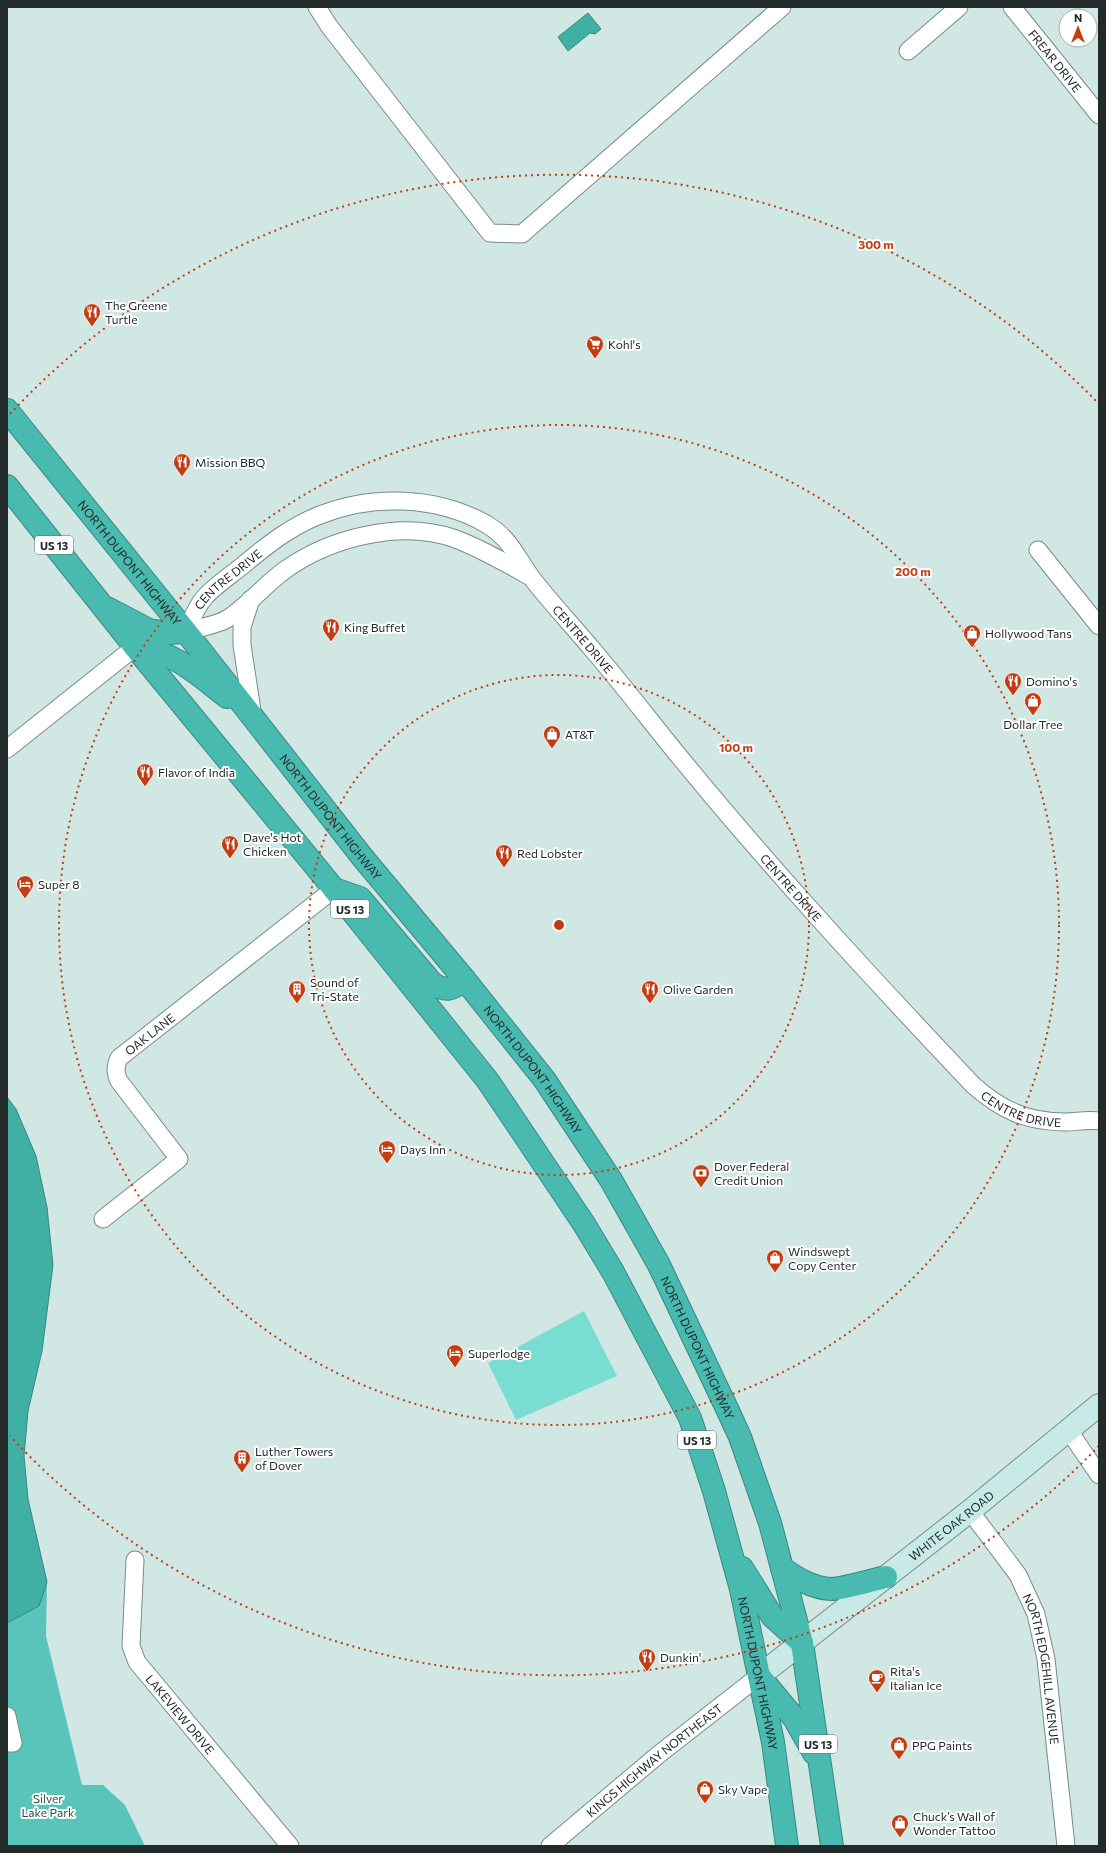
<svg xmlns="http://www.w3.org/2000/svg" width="1106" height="1853" viewBox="0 0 1106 1853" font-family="Commissioner,sans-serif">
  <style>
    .green { fill: #79ddd2 }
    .forest { fill: #59c5ba }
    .water { fill: #40afa4; stroke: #37877f }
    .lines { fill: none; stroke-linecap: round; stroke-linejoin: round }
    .street-casing { stroke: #778c89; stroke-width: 19 }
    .secondary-casing { stroke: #778c89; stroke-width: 24 }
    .highway-casing { stroke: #3b8880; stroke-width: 24 }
    .street { stroke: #fff; stroke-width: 17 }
    .secondary { stroke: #c8eae7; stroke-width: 22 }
    .highway { stroke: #48baaf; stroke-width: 22 }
    .ring { fill: none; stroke: #c43c12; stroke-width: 2; stroke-dasharray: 2 4 }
    .labels { text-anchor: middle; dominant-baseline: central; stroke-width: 4; stroke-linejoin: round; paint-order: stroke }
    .shield { fill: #fff; stroke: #646b6a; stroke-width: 1 }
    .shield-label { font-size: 11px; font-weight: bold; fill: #222b2a }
    .street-label { font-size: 12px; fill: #222b2a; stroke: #fff }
    .poi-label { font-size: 12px; fill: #222b2a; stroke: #fff; text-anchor: start }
    .park-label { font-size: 12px; fill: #23524d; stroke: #fff }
    .centre { fill: #c43c12; stroke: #fff; stroke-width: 2 }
    .ring-label { font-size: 12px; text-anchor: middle; font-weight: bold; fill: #c43c12; stroke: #fff; stroke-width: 4; stroke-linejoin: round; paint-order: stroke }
  </style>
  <rect width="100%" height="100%" fill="#d0e7e3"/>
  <!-- green -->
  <path class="green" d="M584 1311 617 1376 516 1420 488 1363Z"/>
  <!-- forest -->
  <path class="forest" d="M47 1582 46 1636 82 1785H103L125 1805 145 1846H7V1623L39 1606Z"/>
  <!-- water -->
  <path class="water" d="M588 13 601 29 595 34 590 33 568 51 558 37Z
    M7 1097 16 1109 36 1156 47 1207 53 1265 42 1351 28 1411 24 1456 28 1499 47 1582 39 1606 7 1623Z"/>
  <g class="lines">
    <!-- street casing -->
    <g class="street-casing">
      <g id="street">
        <path d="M317 7 329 26 490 233 522 234 782 7"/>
        <path id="s1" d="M1012 7 1099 115"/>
        <path d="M908 51 959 7"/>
        <path d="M1038 550 1099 626"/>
        <path d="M251 599 242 627V645L253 717"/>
        <path id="s2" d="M186 632C191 621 196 607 204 598 214 586 230 576 242 566 266 546 291 526 320 515 372 494 437 496 486 524 510 538 516 556 531 577 550 602 572 625 592 649 617 678 641 709 665 739 762 859 867 973 973 1085 1001 1110 1027 1122 1065 1122 1076 1122 1088 1119 1099 1121"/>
        <path d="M186 632C197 628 217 625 227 619 248 606 264 585 285 570 330 538 399 520 453 538 480 548 504 562 529 576"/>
        <path d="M7 749 135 647"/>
        <path id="s3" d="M103 1219 179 1159 119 1081C115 1072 115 1067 119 1058L334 889"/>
        <path d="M1069 1431 1099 1475"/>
        <path id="s4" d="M970 1511 1018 1575 1036 1614 1046 1659 1066 1846"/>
        <path id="s5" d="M135 1560 131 1646 137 1662 290 1846"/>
        <path d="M7 1716 13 1743H7"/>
        <path id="s6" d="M550 1846 658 1755 759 1676"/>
      </g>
    </g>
    <!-- secondary casing -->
    <g class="secondary-casing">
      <g id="secondary">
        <path id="s7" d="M759 1676 970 1511 1099 1405"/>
      </g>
    </g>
    <!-- highway casing -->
    <g class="highway-casing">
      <g id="highway">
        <path id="s8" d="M7 410 186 632 363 858 465 980 544 1079 611 1180 659 1265 729 1413 740 1437 770 1523 802 1643 832 1846"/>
        <path id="s9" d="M7 486 135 647 334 889 488 1081 584 1224 613 1272 690 1418 714 1491 741 1589 759 1676 773 1742 787 1846"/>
        <path d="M109 609 149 630 168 633 186 632"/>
        <path d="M135 647C175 652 196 673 227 697"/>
        <path d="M334 889 360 898 432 983C447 993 452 989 465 980"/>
        <path d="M742 1568 772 1616 802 1643"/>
        <path d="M782 1568C796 1578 812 1588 831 1589 843 1589 872 1580 886 1577"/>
        <path d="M760 1677 794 1718 814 1753"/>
      </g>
    </g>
    <!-- street -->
    <use href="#street" class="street"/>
    <!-- secondary -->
    <use href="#secondary" class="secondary"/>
    <!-- highway -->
    <use href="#highway" class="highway"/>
  </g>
  <!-- distance rings -->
  <g class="ring">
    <circle cx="559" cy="925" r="250"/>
    <circle cx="559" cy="925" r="500"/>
    <path d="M1099 1446A750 750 0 0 1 10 1436M10 414A750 750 0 0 1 1099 404"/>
  </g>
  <!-- icons -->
  <defs>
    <g id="restaurant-pin" transform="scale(0.9)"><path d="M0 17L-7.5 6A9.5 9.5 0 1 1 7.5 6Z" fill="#c43c12" stroke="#fff"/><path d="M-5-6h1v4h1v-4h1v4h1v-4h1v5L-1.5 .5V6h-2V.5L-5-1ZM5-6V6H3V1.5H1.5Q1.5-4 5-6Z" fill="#fff"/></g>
    <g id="supermarket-pin" transform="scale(0.9)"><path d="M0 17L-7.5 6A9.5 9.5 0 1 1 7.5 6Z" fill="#c43c12" stroke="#fff"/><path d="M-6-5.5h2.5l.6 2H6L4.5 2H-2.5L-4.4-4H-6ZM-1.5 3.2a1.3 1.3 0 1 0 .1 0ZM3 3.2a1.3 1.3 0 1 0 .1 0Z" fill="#fff"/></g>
    <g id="shop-pin" transform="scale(0.9)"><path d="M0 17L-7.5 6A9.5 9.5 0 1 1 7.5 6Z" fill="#c43c12" stroke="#fff"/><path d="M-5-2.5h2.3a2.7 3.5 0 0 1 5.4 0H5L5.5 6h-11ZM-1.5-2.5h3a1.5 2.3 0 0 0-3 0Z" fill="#fff"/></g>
    <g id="hotel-pin" transform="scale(0.9)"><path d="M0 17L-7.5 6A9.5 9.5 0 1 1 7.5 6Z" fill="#c43c12" stroke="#fff"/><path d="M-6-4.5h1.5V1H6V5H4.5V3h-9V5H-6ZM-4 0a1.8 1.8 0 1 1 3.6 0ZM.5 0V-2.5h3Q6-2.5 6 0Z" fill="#fff"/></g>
    <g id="building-pin" transform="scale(0.9)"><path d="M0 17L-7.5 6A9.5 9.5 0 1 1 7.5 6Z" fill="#c43c12" stroke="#fff"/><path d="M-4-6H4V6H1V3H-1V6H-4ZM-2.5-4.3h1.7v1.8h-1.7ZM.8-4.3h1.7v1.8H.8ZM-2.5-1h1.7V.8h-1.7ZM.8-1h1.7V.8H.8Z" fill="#fff"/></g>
    <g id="bank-pin" transform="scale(0.9)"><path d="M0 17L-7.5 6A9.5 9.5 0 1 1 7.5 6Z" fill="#c43c12" stroke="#fff"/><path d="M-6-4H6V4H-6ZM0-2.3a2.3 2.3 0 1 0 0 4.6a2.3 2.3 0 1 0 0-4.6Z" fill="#fff"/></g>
    <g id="cafe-pin" transform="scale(0.9)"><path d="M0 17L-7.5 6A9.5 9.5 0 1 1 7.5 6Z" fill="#c43c12" stroke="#fff"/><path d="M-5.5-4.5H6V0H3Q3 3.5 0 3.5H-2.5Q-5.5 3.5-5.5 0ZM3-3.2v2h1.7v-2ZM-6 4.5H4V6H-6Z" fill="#fff"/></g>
  </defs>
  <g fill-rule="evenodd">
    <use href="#restaurant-pin" x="92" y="312"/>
    <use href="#supermarket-pin" x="595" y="344"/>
    <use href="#restaurant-pin" x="182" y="462"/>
    <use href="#restaurant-pin" x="331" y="627"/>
    <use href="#shop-pin" x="972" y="633"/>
    <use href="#restaurant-pin" x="1013" y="681"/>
    <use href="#shop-pin" x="1033" y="701"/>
    <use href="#shop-pin" x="552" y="734"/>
    <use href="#restaurant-pin" x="145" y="772"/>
    <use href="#restaurant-pin" x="230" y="844"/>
    <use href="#restaurant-pin" x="504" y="853"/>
    <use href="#hotel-pin" x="25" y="884"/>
    <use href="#building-pin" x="297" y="989"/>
    <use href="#restaurant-pin" x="650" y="989"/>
    <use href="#hotel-pin" x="387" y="1149"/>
    <use href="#bank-pin" x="701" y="1173"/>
    <use href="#shop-pin" x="775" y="1258"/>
    <use href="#hotel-pin" x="455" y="1353"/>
    <use href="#building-pin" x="242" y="1458"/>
    <use href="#restaurant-pin" x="647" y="1657"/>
    <use href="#cafe-pin" x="877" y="1678"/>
    <use href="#shop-pin" x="899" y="1745"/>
    <use href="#shop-pin" x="705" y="1789"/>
    <use href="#shop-pin" x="900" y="1823"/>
  </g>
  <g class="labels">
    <!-- shield labels -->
    <g class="shield">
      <rect x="35" y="536" width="38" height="18" rx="3"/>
      <rect x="331" y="900" width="38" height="18" rx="3"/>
      <rect x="678" y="1431" width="38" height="18" rx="3"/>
      <rect x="799" y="1735" width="38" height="18" rx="3"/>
    </g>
    <g class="shield-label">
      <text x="54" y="545">US 13</text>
      <text x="350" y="909">US 13</text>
      <text x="697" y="1440">US 13</text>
      <text x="818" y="1744">US 13</text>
    </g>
    <!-- street labels -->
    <g class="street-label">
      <text stroke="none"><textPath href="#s1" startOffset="69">FREAR DRIVE</textPath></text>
      <text stroke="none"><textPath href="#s8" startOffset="196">NORTH DUPONT HIGHWAY</textPath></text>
      <text stroke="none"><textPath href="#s2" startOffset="69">CENTRE DRIVE</textPath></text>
      <text stroke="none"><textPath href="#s2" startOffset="505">CENTRE DRIVE</textPath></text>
      <text stroke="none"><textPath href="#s8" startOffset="520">NORTH DUPONT HIGHWAY</textPath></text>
      <text stroke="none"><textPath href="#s2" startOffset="829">CENTRE DRIVE</textPath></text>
      <text stroke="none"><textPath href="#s3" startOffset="258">OAK LANE</textPath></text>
      <text stroke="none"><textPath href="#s8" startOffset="844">NORTH DUPONT HIGHWAY</textPath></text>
      <text stroke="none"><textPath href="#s2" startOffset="1153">CENTRE DRIVE</textPath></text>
      <text stroke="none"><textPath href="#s8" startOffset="1168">NORTH DUPONT HIGHWAY</textPath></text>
      <text stroke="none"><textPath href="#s7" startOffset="244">WHITE OAK ROAD</textPath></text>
      <text stroke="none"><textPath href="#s4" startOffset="178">NORTH EDGEHILL AVENUE</textPath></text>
      <text stroke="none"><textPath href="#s9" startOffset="1423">NORTH DUPONT HIGHWAY</textPath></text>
      <text stroke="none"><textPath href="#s5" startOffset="171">LAKEVIEW DRIVE</textPath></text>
      <text stroke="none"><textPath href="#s6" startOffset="135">KINGS HIGHWAY NORTHEAST</textPath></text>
    </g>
    <!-- poi labels -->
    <g class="poi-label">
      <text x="105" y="305">The Greene<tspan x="105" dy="14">Turtle</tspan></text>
      <text x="608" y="344">Kohl's</text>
      <text x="195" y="462">Mission BBQ</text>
      <text x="344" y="627">King Buffet</text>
      <text x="985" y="633">Hollywood Tans</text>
      <text x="1026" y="681">Domino's</text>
      <text x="1033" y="724" text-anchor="middle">Dollar Tree</text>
      <text x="565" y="734">AT&amp;T</text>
      <text x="158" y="772">Flavor of India</text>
      <text x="243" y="837">Dave's Hot<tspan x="243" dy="14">Chicken</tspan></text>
      <text x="517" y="853">Red Lobster</text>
      <text x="38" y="884">Super 8</text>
      <text x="310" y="982">Sound of<tspan x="310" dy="14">Tri-State</tspan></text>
      <text x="663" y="989">Olive Garden</text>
      <text x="400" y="1149">Days Inn</text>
      <text x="714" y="1166">Dover Federal<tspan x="714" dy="14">Credit Union</tspan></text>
      <text x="788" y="1251">Windswept<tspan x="788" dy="14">Copy Center</tspan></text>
      <text x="468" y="1353">Superlodge</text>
      <text x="255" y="1451">Luther Towers<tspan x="255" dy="14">of Dover</tspan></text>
      <text x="660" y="1657">Dunkin'</text>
      <text x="890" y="1671">Rita's<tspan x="890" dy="14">Italian Ice</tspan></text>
      <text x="912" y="1745">PPG Paints</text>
      <text x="718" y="1789">Sky Vape</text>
      <text x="913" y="1816">Chuck’s Wall of<tspan x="913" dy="14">Wonder Tattoo</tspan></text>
    </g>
    <!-- park labels -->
    <g class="park-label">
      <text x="48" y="1798">Silver<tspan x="48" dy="14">Lake Park</tspan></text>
    </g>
  </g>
  <circle cx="559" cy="925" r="6" class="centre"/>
  <g class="ring-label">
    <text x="876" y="249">300 m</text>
    <text x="913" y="576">200 m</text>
    <text x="736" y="752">100 m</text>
  </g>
  <!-- border -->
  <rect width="1106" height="1853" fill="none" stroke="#222b2a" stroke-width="16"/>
  <!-- north arrow -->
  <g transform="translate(1078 28)"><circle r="19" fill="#ffffff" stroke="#a7aaaa"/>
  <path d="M0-3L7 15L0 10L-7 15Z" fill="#c43c12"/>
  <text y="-6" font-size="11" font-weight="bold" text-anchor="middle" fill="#222b2a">N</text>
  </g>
</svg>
